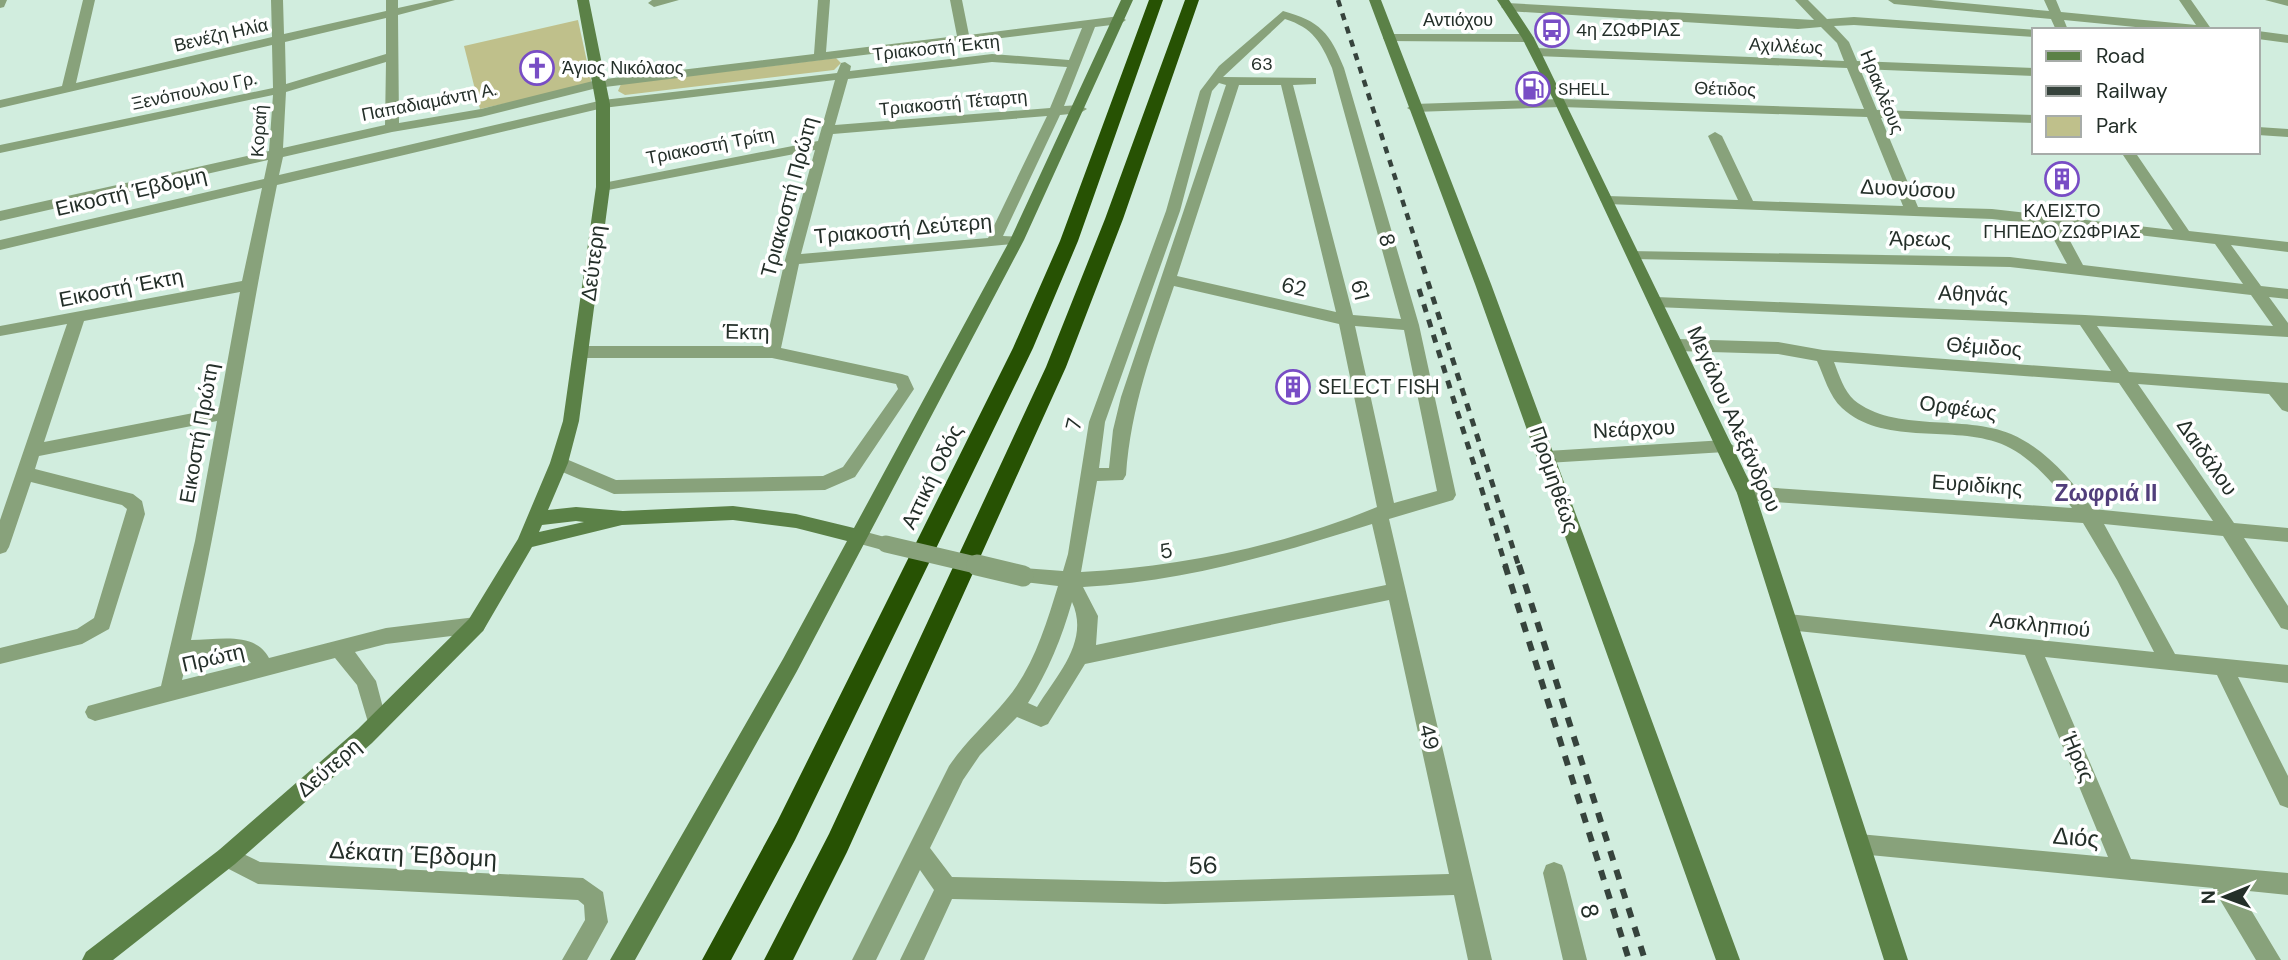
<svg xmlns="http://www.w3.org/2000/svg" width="2288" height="960" viewBox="0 0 2288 960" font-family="'DM Sans',sans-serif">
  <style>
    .green { fill: #bfc08b }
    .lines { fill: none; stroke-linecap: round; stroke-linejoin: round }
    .street { fill: #88a27b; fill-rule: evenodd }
    .secondary { fill: #5b8147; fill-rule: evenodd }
    .highway { fill: #275203; fill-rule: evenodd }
    .rail-far2 { stroke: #36433c; stroke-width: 4.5; stroke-dasharray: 7 7; stroke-linecap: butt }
    .rail-far1 { stroke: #36433c; stroke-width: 5; stroke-dasharray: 8 8; stroke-linecap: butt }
    .rail { stroke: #36433c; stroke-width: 6; stroke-dasharray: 10 10; stroke-linecap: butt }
    .street-bridge-far1 { stroke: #88a27b; stroke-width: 17 }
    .street-bridge { stroke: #88a27b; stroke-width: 21 }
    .labels { text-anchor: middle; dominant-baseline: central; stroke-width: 7; stroke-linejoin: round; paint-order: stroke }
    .far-street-label { font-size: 18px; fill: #242f29; stroke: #fff }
    .far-poi-label { font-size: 18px; fill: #242f29; stroke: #fff; text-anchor: start }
    .street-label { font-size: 21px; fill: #242f29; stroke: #fff }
    .poi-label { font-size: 21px; fill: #242f29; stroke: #fff; text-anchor: start }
    .neighbourhood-label { font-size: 23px; font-weight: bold; fill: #513e7b; stroke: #fff }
    .near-street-label { font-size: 24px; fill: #242f29; stroke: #fff }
  </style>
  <rect width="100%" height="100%" fill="#d1edde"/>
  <!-- green -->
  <path class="green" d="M578 20 592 85 480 109 464 46Z
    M836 58 841 63 834 70 625 95 618 91 621 84Z"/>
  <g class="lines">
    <!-- street -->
    <path class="street" d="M0 0H7L4 7 0 8Z
      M83 0H95L76 83 272 37 271 0H283L284 34 386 11V0H398V8L434 0H455L398 15 399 123 481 109 597 80 814 54 818 0H830L826 52 957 36 950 0H962L969 35 1120 16 1126 20 1120 24 1095 27 1064 106 1080 105 1087 109 1080 113 1060 115 1003 236 1022 237V243L799 264 781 348 902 374 908 376 914 389 855 477 825 490 614 494 553 468 550 463 559 456 616 480 823 476 843 467 898 389 896 384 772 358H581L573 352 581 346H765L785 260 815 150 603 191 596 187 603 183 818 141 835 80 603 108 277 185C246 336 225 489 191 640 218 640 255 631 269 658L386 628 476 617 483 619 486 625 483 631 476 633 386 644 355 652 376 681 387 723 384 729 377 732 370 729 357 685 335 658 95 721 88 718 85 712 88 706 161 686 195 541 217 421 39 456 35 469 133 494 142 501 145 514 109 629 82 644 0 664V648L77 629 94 618 127 509 122 505 31 482 9 547 6 552 0 554V520L67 324 0 336V326L242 281 262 188 0 250V240L264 179 268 160 0 221V211L269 151 273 95 0 153V145L273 88 272 45 0 108V100L62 86ZM386 18V54L286 84 285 42ZM1082 28 1069 60 992 54 850 71 851 66 845 62 841 63 837 73 603 100 279 175 283 157 392 132 481 117 597 88ZM386 62 385 125 283 148 286 92ZM992 62 1067 67 1050 108 835 125 848 79ZM1047 116 988 238 801 254 833 134ZM240 292 219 408 44 442 84 321ZM188 656H245L251 663 182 680Z
      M652 0H679L654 7 648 3Z
      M1795 0H1808L1827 19 1854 17 2036 30 2034 37 1854 25 1834 26 1849 42 1857 61 2034 68V76L1860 69 1877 110 2034 115V123L1881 118 1918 207 1992 209 2173 230 2121 152H2135L2189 231 2288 242V252L2231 245 2261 286 2288 289V299L2269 297 2288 323V337L2097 326 2129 372 2288 383V412L2282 410 2269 394 2138 384 2234 523 2288 528V542L2244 538 2288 606V630L2281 628 2223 536 2104 524 2175 654 2288 665V683L2238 677 2288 776V808L2280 805 2217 675 2045 657 2131 859 2288 873V895L2239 890 2281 960H2256L2213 888 1859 854 1851 851 1848 844 1851 837 1859 834 2108 857 2025 655 1788 630 1781 628 1778 622 1781 616 1788 614 2154 652 2117 580 2083 523 1746 500 1740 498 1737 493 1740 488 1746 486 2072 508C2053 482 2027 452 1996 442 1948 426 1882 445 1842 408 1829 396 1824 376 1817 361L1778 354 1677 351 1669 345 1677 339 1778 342 1823 350 2111 371 2080 325 1656 307 1648 302 1656 297 2085 315 2273 326 2251 295 2010 267 1633 259 1628 257V251L2010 257 2067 264 2046 225 1992 219 1607 204 1600 200 1607 196 1738 200 1708 136 1715 132 1722 136 1753 201 1903 206 1867 117 1561 107 1414 112 1407 108 1414 104 1561 99 1864 109 1847 68 1536 56 1530 52 1536 48 1844 61 1837 43 1821 27 1798 29 1507 11 1501 7 1507 3 1814 20ZM2062 226 2215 244 2243 284 2083 265ZM1834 362 2119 383 2213 521 2093 509C2071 480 2046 449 2011 434 1964 414 1894 433 1854 400 1844 391 1839 375 1834 362Z
      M1888 0H1931L2049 11 2044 0H2056L2061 12 2196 25 2179 0H2191L2212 30H2166L2064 20 2068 30H2056L2051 19 1894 4Z
      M2265 0H2288V6Z
      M1283 11C1320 21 1330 33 1344 68L1419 325 1456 495 1453 500 1389 519 1492 960H1468L1454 895 1165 904 952 899 924 960H900L934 890 920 870 876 960H852L949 766C966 741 987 723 1006 700 1033 669 1046 625 1058 586L1016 581 1014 576 1016 571 1023 568 1063 571 1068 554 1089 422 1166 211 1200 91 1219 66ZM1285 19C1313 28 1321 42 1332 68L1401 319 1353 315 1293 85 1316 84V78L1223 77ZM1219 83 1226 85 1121 397 1113 430 1109 468H1099L1105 422 1180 211 1212 91ZM1239 85H1281L1336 312 1177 276ZM1174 286 1339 324 1377 507C1286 545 1181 567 1081 572L1097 481 1123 480 1126 475C1131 406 1152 351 1174 286ZM1355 326 1404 330 1437 491 1394 503ZM1372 524 1386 585 1096 645 1098 616 1083 587C1184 582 1277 554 1372 524ZM1389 600 1449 874 1165 882 952 877 930 848 963 780 980 755 1017 717 1041 727 1048 724 1085 664ZM1072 602C1090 641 1057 675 1037 707L1028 703C1048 672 1062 637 1072 602Z
      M2258 31 2288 35V43L2258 39Z
      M1389 34H1528L1534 38 1528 42 1385 41 1383 38Z
      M2258 127 2288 129V137L2258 135Z
      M1725 440 1734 446 1725 452 1547 463 1538 457 1547 451Z
      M859 530 892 539 895 544 892 549 886 551 853 542 850 537 853 532Z
      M227 846 260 862 583 878 603 892 608 922 587 960H562L585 920 584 905 578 900 258 884 219 864 216 857 219 850Z
      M1554 862 1562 865 1565 873 1587 960H1563L1543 873 1546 865Z"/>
    <!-- secondary -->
    <path class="secondary" d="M577 0H589L610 104V187L579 421 568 463 548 510 576 507 623 511 733 506 796 514 854 528 1010 240 1121 0H1133L1024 240 797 671 635 960H610L783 659 847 541 796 528 733 520 622 525 532 547 483 631 372 743 235 864 113 960H82L86 952 219 850 358 729 469 619 518 539 550 463 563 421 596 187V104ZM576 521 584 522 539 532 542 525Z
      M1369 0H1381L1491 284 1740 960H1716L1475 284Z
      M1497 0H1509L1534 38 1755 493 1908 960H1884L1737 493 1553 99 1522 38Z"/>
    <!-- highway -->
    <path class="highway" d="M1149 0H1163L1078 241 1033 348 795 840 731 960H702L777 822 1013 348 1060 241Z
      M1185 0H1199L1123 219 1066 367 847 852 793 960H764L829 834 1046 367 1105 219Z"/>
    <!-- rail-far2 -->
    <path class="rail-far2" d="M1338 0 1419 252"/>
    <!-- rail-far1 -->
    <path class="rail-far1" d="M1418 251 1519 567
      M1419 289 1506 567"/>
    <!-- rail -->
    <path class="rail" d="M1505 565 1629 960
      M1519 565 1645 960"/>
    <!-- street-bridge-far1 -->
    <path class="street-bridge-far1" d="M886 544 984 567"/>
    <!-- street-bridge -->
    <path class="street-bridge" d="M977 565 1023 576"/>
  </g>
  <!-- icons -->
  <defs>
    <g id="bus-ring" transform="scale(1.75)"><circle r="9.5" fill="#fff" stroke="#784dc5" stroke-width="1.5"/><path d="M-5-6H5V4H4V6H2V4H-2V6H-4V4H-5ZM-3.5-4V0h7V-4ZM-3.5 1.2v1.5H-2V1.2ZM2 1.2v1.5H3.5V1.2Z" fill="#784dc5"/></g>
    <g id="church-ring" transform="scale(1.75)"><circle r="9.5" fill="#fff" stroke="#784dc5" stroke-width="1.5"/><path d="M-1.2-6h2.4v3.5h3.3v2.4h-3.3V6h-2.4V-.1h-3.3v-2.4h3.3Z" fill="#784dc5"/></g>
    <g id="fuel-ring" transform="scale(1.75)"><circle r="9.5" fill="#fff" stroke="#784dc5" stroke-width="1.5"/><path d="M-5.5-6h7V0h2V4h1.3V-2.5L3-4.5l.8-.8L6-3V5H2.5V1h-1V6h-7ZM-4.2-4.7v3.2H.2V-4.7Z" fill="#784dc5"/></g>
    <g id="building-ring" transform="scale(1.75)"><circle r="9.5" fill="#fff" stroke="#784dc5" stroke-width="1.5"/><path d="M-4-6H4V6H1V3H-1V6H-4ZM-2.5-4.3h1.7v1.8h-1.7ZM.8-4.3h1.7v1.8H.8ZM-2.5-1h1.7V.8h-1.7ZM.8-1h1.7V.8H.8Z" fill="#784dc5"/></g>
  </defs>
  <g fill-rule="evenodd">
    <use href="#bus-ring" x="1552" y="30"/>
    <use href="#church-ring" x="537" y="68"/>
    <use href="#fuel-ring" x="1533" y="89"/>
    <use href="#building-ring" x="2062" y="179"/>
    <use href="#building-ring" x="1293" y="387"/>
  </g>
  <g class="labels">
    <!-- far-street labels -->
    <g class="far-street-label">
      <text x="1458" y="20">Αντιόχου</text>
      <text transform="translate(221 35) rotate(-13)">Βενέζη Ηλία</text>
      <text transform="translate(1786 46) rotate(3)">Αχιλλέως</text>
      <text transform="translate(936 48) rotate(-6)">Τριακοστή Έκτη</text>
      <text x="1262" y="64">63</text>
      <text transform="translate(1725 89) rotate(2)">Θέτιδος</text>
      <text transform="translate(194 91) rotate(-12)">Ξενόπουλου Γρ.</text>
      <text transform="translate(1882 92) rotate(68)">Ηρακλέους</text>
      <text transform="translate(429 102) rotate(-11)">Παπαδιαμάντη Α.</text>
      <text transform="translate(953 103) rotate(-5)">Τριακοστή Τέταρτη</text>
      <text transform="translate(259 131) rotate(-86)">Κοραή</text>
      <text transform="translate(710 146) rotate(-11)">Τριακοστή Τρίτη</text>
    </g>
    <!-- far-poi labels -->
    <g class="far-poi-label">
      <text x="1576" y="30">4η ΖΩΦΡΙΑΣ</text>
      <text x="562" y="68">Άγιος Νικόλαος</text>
      <text x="1558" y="89">SHELL</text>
      <text x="2062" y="211" text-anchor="middle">ΚΛΕΙΣΤΟ<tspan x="2062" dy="21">ΓΗΠΕΔΟ ΖΩΦΡΙΑΣ</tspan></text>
    </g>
    <!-- street labels -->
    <g class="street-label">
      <text transform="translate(1908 189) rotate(3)">Δυονύσου</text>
      <text transform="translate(131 192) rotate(-13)">Εικοστή Έβδομη</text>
      <text transform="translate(789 197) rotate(-75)">Τριακοστή Πρώτη</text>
      <text transform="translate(903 229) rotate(-5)">Τριακοστή Δεύτερη</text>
      <text transform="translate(1920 239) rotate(1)">Άρεως</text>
      <text transform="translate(1387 240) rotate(75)">8</text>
      <text transform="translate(593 263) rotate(-83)">Δεύτερη</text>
      <text transform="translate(1294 287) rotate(13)">62</text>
      <text transform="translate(121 288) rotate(-11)">Εικοστή Έκτη</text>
      <text transform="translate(1360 290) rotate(76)">61</text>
      <text transform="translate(1973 294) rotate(2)">Αθηνάς</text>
      <text transform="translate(746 332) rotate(1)">Έκτη</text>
      <text transform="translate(1984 347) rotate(4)">Θέμιδος</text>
      <text transform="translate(1958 408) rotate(8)">Ορφέως</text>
      <text transform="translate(1734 419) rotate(66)">Μεγάλου Αλεξάνδρου</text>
      <text transform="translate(1074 424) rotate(-76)">7</text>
      <text transform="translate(1634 429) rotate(-3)">Νεάρχου</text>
      <text transform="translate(199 433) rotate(-80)">Εικοστή Πρώτη</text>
      <text transform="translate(2207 457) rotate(55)">Δαιδάλου</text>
      <text transform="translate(932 477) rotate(-64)">Αττική Οδός</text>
      <text transform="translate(1554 479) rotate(71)">Προμηθέως</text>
      <text transform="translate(1977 485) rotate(4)">Ευριδίκης</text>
      <text transform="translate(1166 551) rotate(-10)">5</text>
      <text transform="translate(2040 625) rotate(6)">Ασκληπιού</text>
      <text transform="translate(213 658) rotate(-13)">Πρώτη</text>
      <text transform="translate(1429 737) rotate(77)">49</text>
      <text transform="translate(2078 757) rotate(67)">Ήρας</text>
      <text transform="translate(329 768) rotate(-41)">Δεύτερη</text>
    </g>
    <!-- poi labels -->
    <g class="poi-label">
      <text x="1318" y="387">SELECT FISH</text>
    </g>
    <!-- neighbourhood labels -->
    <g class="neighbourhood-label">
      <text x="2106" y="493">Ζωφριά ΙΙ</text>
    </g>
    <!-- near-street labels -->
    <g class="near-street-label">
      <text transform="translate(2076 837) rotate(5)">Διός</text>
      <text transform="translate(413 854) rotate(3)">Δέκατη Έβδομη</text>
      <text transform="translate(1203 865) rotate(-2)">56</text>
      <text transform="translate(1590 911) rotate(77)">8</text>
    </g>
  </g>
  <!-- legend -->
  <rect x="2032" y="28" width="228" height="126" fill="#ffffff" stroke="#a7aca9" stroke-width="2"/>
  <rect x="2046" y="51" width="35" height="10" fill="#5b8147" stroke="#a7aca9" stroke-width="2"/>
  <text x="2096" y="63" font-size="21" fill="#242f29">Road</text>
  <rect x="2046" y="86" width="35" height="10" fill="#36433c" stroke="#a7aca9" stroke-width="2"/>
  <text x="2096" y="98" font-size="21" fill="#242f29">Railway</text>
  <rect x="2046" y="116" width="35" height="21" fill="#bfc08b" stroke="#a7aca9" stroke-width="2"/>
  <text x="2096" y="133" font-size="21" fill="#242f29">Park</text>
  <!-- north arrow -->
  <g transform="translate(2225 897) rotate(269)" stroke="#ffffff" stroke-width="5" paint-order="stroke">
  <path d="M0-5L12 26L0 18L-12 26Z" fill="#242f29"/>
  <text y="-10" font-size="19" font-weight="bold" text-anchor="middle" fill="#242f29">N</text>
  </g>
</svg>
